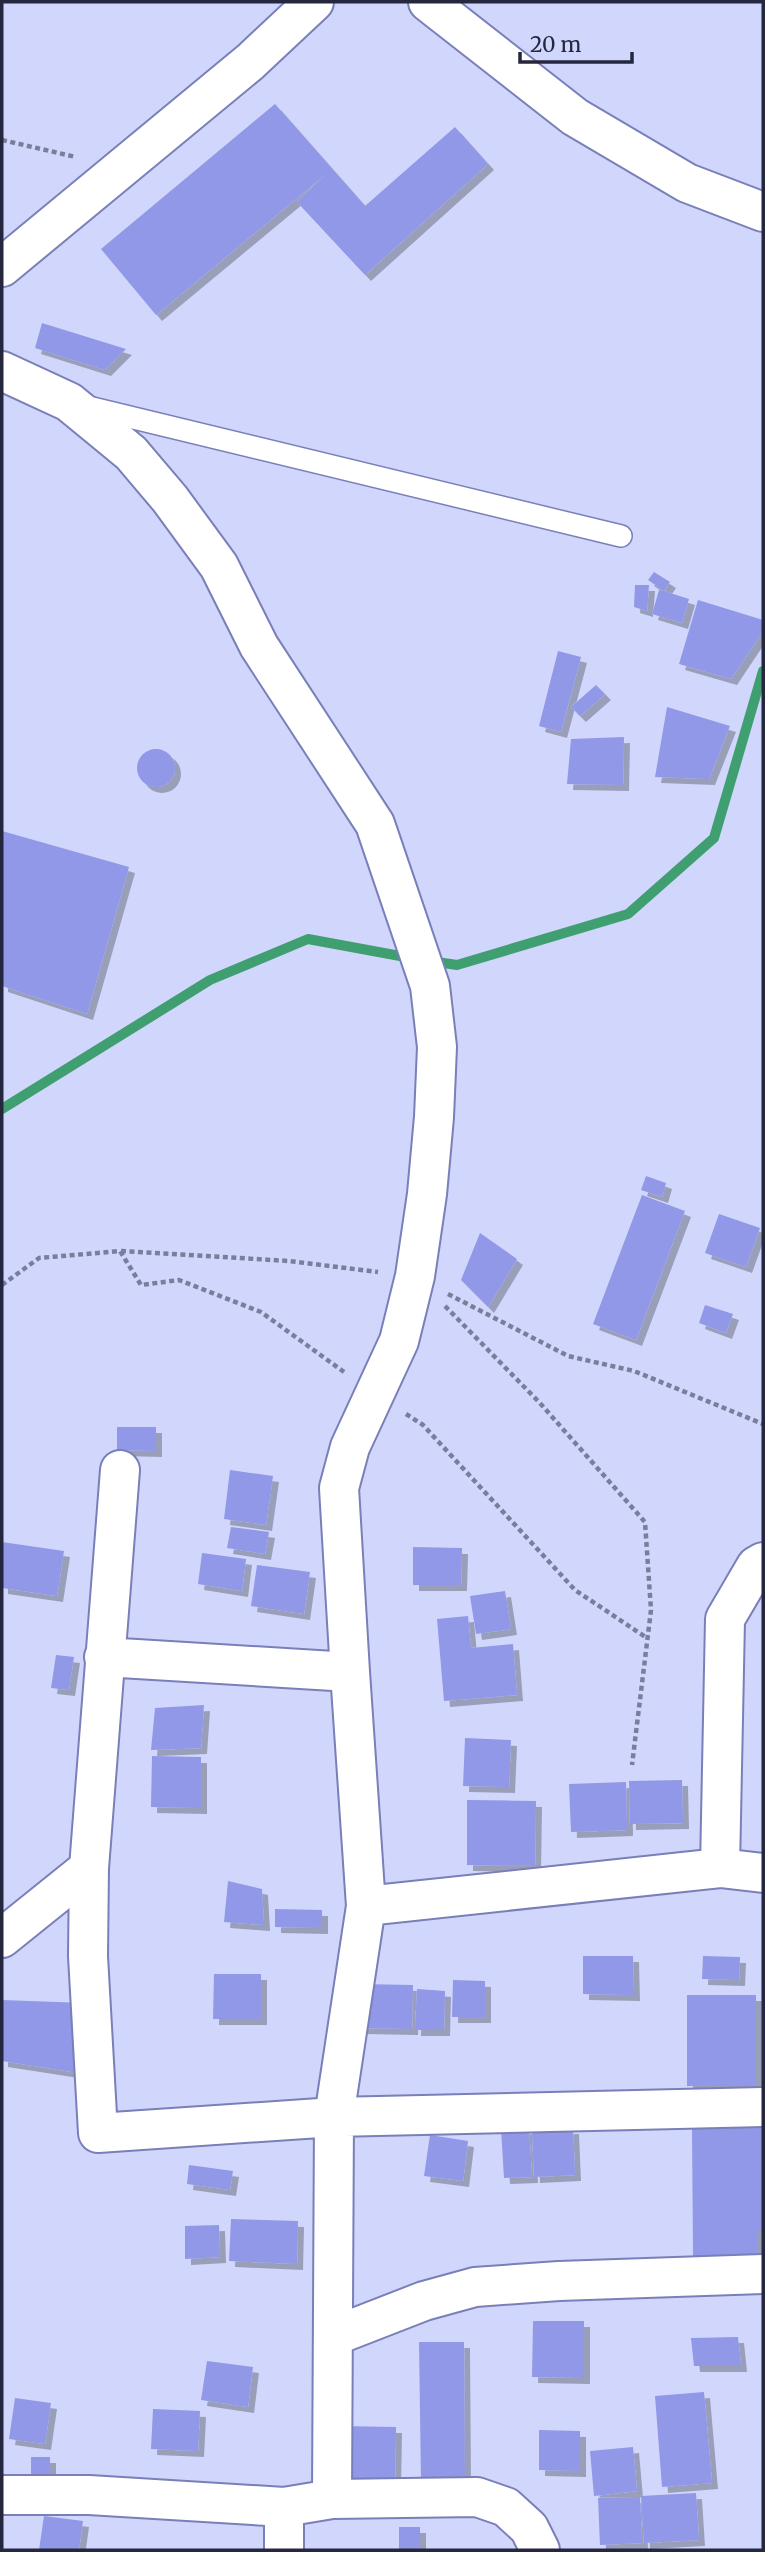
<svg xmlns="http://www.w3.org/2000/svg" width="765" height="2552" viewBox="0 0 765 2552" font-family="Merriweather,serif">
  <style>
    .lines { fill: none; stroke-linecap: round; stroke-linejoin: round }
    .stream { stroke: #409f70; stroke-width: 10 }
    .building { fill: #9098e7; filter: url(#shadow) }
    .service-casing { stroke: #797fb8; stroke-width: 24 }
    .minor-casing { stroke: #797fb8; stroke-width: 42 }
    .path { stroke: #7a7e9c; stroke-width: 4.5; stroke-dasharray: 5 3.5; stroke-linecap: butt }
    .service { stroke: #fff; stroke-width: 21 }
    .minor { stroke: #fff; stroke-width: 38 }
  </style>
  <defs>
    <filter id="shadow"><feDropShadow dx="6" dy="6" stdDeviation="0" flood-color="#0004"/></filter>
  </defs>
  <rect width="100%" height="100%" fill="#d1d7fc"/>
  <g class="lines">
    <!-- stream -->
    <path class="stream" d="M430 961 457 965 628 914 714 838 763 671
      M2 1109 210 980 308 939 411 958"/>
  </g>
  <!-- building -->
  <path class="building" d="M275 104 365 206 455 127 488 164 365 275 297 202 326 174 156 315 101 249Z
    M42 323 126 349 105 370 35 348Z
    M654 572 670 582 664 591 689 599 682 623 652 614 659 590 664 591 648 580Z
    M635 585H649L647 611 634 607Z
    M698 600 763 620V631L731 679 679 664Z
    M558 651 581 657 561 732 539 726Z
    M596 685 605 694 580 716 571 707Z
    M667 707 730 726 709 779 655 777Z
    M624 737 623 785 567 784 571 739Z
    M137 768a19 19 0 1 1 38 0a19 19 0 1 1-38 0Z
    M2 831 129 867 87 1014 2 986Z
    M646 1176 666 1183 662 1197 641 1190Z
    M642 1195 685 1211 636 1340 593 1324Z
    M719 1214 760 1228 746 1267 705 1253Z
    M480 1233 517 1259 488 1307 461 1280Z
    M705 1305 733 1314 726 1333 699 1323Z
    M117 1427H156V1451L117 1450Z
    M230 1470 273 1476 266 1525 224 1519Z
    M231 1527 269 1532 265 1554 227 1548Z
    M2 1542 64 1551 57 1596 2 1588Z
    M413 1547 462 1548 461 1585H413Z
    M202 1553 246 1559 242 1591 198 1584Z
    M257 1565 310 1572 304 1614 251 1606Z
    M505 1591 511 1629 476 1634 470 1596Z
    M468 1616 471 1648 513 1644 517 1695 444 1701 437 1619Z
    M56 1655 74 1657 69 1690 51 1688Z
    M204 1705 201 1748 151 1750 155 1708Z
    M465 1738 511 1740 509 1787 463 1786Z
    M152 1756 201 1757V1808L151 1807Z
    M682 1780 683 1823 630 1824 629 1781Z
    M626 1782 627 1830 571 1832 569 1784Z
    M467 1800 536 1801 535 1866 467 1865Z
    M228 1881 262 1889 264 1925 224 1922Z
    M275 1909 322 1910V1928L275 1927Z
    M583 1956H633L634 1995 583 1994Z
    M703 1956 740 1957 739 1980 702 1979Z
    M214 1974H261V2019H213Z
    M453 1980 485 1981V2017H452Z
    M360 1984 413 1985 412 2029 359 2028Z
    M417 1989 445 1991 444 2030H415Z
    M687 1995H756V2086H687Z
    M2 2000 85 2003 79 2073 2 2061Z
    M692 2126H763V2230H757V2257H693Z
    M529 2128 532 2177 504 2178 501 2129Z
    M573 2128 575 2175 534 2177 532 2129Z
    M430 2135 468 2141 463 2181 424 2176Z
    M189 2165 233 2171 230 2190 187 2184Z
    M231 2219 298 2221 297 2264 229 2261Z
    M219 2225 220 2257 185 2259V2226Z
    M533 2321H584V2378L532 2377Z
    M738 2337 741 2366H694L691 2338Z
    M419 2342H464L465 2482H421Z
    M207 2361 253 2367 248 2407 201 2400Z
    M704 2392 712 2483 662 2487 655 2396Z
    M15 2398 51 2403 45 2444 9 2439Z
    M153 2409 200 2411 198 2451 151 2449Z
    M340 2426 396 2427 395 2482 339 2481Z
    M539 2430 580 2431V2471L539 2470Z
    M633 2447 637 2491 594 2496 590 2451Z
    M31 2457H50V2478L31 2477Z
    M696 2493 699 2540 644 2543 641 2496Z
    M640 2497 642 2543 600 2545 598 2498Z
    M44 2516 83 2521 79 2550H39Z
    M399 2527H420V2550H399Z"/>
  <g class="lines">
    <!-- service casing -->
    <g class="service-casing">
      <path id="service" d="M84 406 621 536"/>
    </g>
    <!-- minor casing -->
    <g class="minor-casing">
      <path id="minor" d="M428 2 575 117 687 183 763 212
        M2 267 250 62 314 2
        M2 371 69 402 131 453 170 499 219 566 259 646 375 824 430 986 437 1047 434 1117 427 1194 415 1276 399 1341 350 1447 339 1488 350 1672
        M120 1470 89 1868 88 1956 98 2133 334 2117 763 2107
        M104 1657 350 1672 366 1906 334 2117 332 2499
        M720 1868 725 1619 756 1566 763 1562
        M366 1906 720 1868 763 1873
        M2 1938 89 1868
        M334 2336 424 2301 475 2287 559 2281 763 2274
        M2 2495H89L284 2507 332 2499 477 2497 506 2507 529 2528 540 2550
        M284 2507V2550"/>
    </g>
    <!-- path -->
    <path class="path" d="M2 140 76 157
      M121 1251 289 1261 378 1272
      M2 1285 39 1258 120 1251 141 1285 179 1280 261 1312 344 1372
      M448 1294 568 1356 634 1371 763 1424
      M445 1306 539 1402 645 1522 651 1610 632 1765
      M406 1414 423 1425 575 1590 647 1638"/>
    <!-- service -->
    <use href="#service" class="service"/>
    <!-- minor -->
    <use href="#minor" class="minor"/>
  </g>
  <!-- border -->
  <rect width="765" height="2552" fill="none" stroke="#25273e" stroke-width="7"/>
  <!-- scale -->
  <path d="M520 52v10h112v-10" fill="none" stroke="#25273e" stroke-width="3.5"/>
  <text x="530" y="52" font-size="21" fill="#25273e" stroke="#d1d7fc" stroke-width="5" paint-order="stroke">20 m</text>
</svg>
